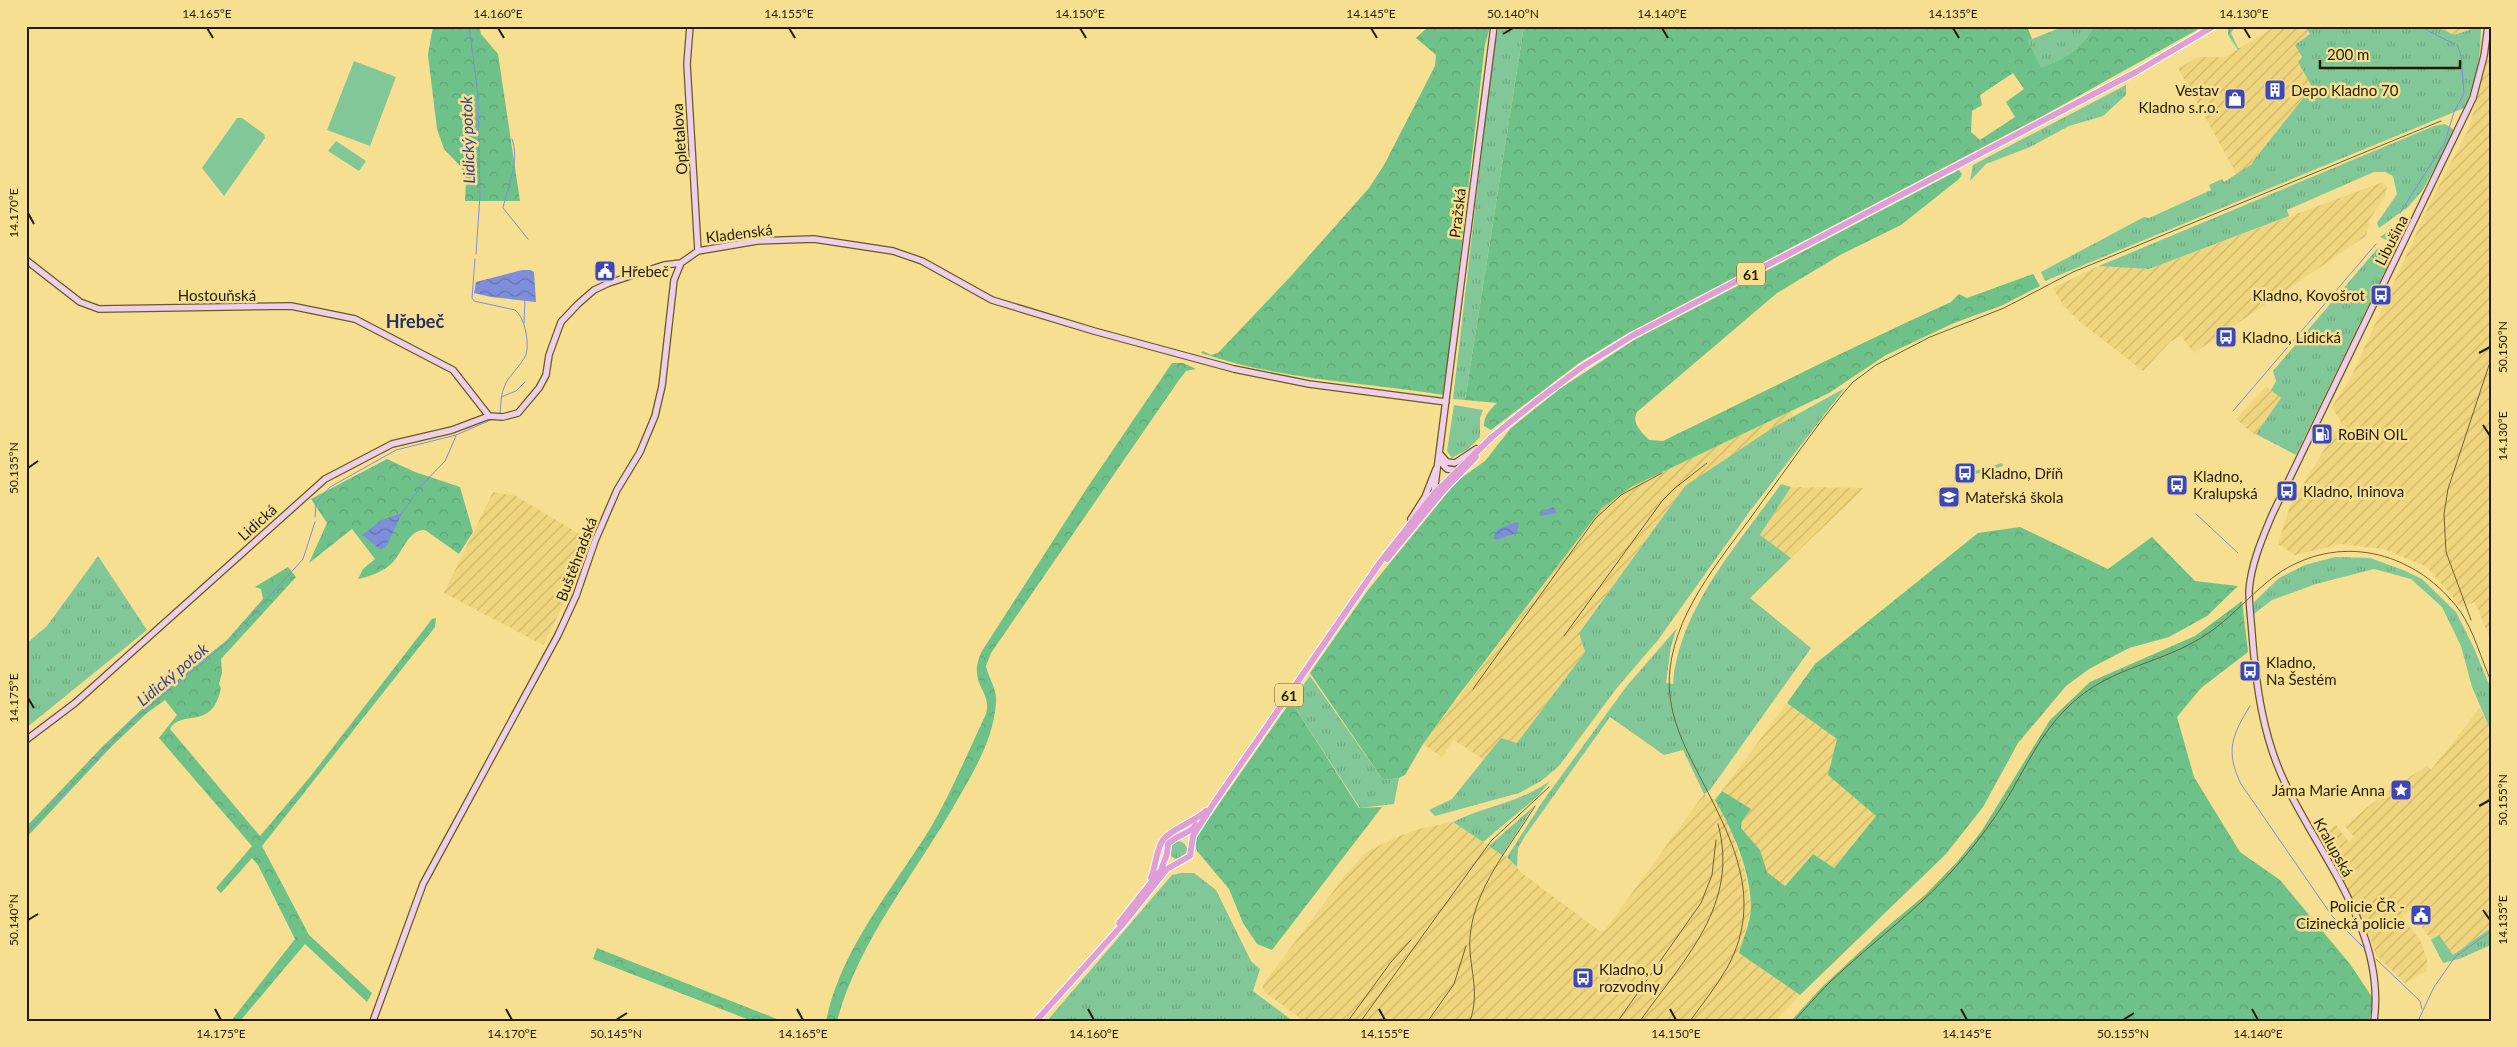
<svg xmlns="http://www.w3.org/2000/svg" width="2517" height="1047" viewBox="0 0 2517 1047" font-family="Lato,sans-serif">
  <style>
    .built { fill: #efd57d }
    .industrial { fill: url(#industrial-furrows) }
    .grass { fill: url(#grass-tufts) }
    .forest { fill: url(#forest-crowns); fill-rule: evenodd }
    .green { fill: #82c798 }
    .water { fill: url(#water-waves) }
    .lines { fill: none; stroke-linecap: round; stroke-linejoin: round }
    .stream { stroke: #7e8edb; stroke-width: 1 }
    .secondary-casing { stroke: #6a591c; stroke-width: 8 }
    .primary-casing { stroke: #fff; stroke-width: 8 }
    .secondary { stroke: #efceeb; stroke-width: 5.5 }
    .primary { stroke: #e09ed6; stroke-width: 6 }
    .rail { stroke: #6f6133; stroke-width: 1 }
    .ticks { fill: none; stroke: #251c00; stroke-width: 2 }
    .labels { text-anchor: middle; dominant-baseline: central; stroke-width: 5; stroke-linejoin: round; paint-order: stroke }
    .shield { fill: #f6df90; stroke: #64562b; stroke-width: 1 }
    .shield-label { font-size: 14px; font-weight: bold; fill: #251c00 }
    .poi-label { font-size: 15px; fill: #251c00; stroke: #f6df90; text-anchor: start }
    .street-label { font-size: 15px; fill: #251c00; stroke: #f6df90 }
    .water-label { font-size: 16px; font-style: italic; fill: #353e98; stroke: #f6df90 }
    .quarter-label { font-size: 18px; font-weight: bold; fill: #262e67; stroke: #f6df90 }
    .neatline { fill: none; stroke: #251c00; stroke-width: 2 }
    .ticks-label { font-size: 12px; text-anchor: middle; fill: #251c00 }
  </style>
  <defs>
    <pattern id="industrial-furrows" width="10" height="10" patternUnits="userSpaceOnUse" patternTransform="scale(1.25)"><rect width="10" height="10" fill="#efd57d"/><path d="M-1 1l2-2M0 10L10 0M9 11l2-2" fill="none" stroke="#cdb66a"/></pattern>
    <pattern id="grass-tufts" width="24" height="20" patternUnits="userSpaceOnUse" patternTransform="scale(1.25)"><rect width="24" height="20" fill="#82c798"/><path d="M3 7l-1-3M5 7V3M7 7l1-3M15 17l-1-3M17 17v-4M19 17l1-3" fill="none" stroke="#70aa81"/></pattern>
    <pattern id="forest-crowns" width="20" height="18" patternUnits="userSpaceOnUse" patternTransform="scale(1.25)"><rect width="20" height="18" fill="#6ec189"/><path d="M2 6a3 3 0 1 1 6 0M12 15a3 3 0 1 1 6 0" fill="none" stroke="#5fa574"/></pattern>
    <pattern id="water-waves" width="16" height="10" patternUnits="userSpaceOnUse" patternTransform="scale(1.25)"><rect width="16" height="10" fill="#7e8edb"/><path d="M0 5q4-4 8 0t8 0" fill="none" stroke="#6773af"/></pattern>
  </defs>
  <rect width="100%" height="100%" fill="#f6df90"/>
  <!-- built -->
  <path class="built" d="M1955 483 1961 503 1944 510 1935 490Z"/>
  <!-- industrial -->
  <path class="industrial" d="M2276 26H2305L2310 34 2298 62 2312 86 2253 160 2252 164 2237 175 2178 68 2199 57H2225Z
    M2435 26H2481L2454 36Z
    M2491 33V641L2475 602 2461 607 2427 567 2384 549 2341 544 2295 555 2278 544 2290 506 2341 422 2332 407 2352 375 2430 203 2469 128 2488 58Z
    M2383 182 2387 187 2385 197 2370 219 2366 236 2194 353 2181 336 2170 342 2143 371 2079 321 2063 305 2053 288 2099 266 2149 269Z
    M2266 386 2282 398 2255 435 2236 419Z
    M1791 411 1793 416 1685 486 1579 632 1585 652 1517 743 1501 738 1484 760 1454 740 1442 757 1423 744 1602 508 1633 486Z
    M1791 487 1864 488 1791 558 1760 535Z
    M493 492 516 496 593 542 585 547 577 578 543 645 444 593Z
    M1787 703 1838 739 1828 775 1876 816 1833 868 1813 854 1785 886 1767 872 1760 850 1741 828 1742 821 1722 791Z
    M2480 708 2491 731V928L2453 955 2439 936 2431 940 2410 910 2407 912 2402 916 2420 940 2427 959V971L2405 983 2376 955 2368 932 2319 837 2336 825 2349 842 2354 837 2345 826 2386 792 2427 766 2431 770Z
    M1704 794 1715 800 1729 824 1745 872 1751 909 1739 953 1800 995 1775 1021H1304L1262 990 1264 983 1344 877 1365 853 1394 838 1419 829 1453 822 1507 857 1523 874 1601 932 1605 930Z"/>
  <!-- grass -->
  <path class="grass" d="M1499 26H1524L1465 400 1453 399 1494 45Z
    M2065 26H2098L2093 28C2082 48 2062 61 2041 69L2027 41Z
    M2228 26H2235L2231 33 2238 48H2241L2238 50 2228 35Z
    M2305 26H2435L2454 35 2481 26C2481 55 2477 82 2464 108L2045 281 2041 272 2144 217 2149 218 2211 190 2209 185 2222 179 2224 182 2252 164 2253 161 2312 87 2298 62 2302 57 2295 45 2310 34Z
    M2126 85V95L2103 116 2069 126 2030 147 1986 164 1970 181 1973 165Z
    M2445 124 2453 129 2454 134 2422 191 2408 207 2379 228 2377 223 2397 194 2393 176 2385 172H2374L2287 210 2289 216 2149 269 2099 266 2434 126Z
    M2410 217V221L2395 248 2391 242 2380 237Z
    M2381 248 2386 252 2389 263 2296 455 2256 434 2281 398 2271 390 2276 381 2273 371 2377 249Z
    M1845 388 1750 511 1658 640 1616 689 1559 766 1541 781 1519 793 1435 816 1429 810 1452 799 1501 738 1517 743 1585 652 1579 633 1685 486 1771 429Z
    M1454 405 1483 410 1480 418V437L1468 449 1452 458 1447 451Z
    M2002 463 2003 466 1962 478 1961 475Z
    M1781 484 1791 487 1760 535 1791 558 1750 598 1811 648 1710 790 1704 794 1683 750 1664 755 1610 717 1525 836 1518 848 1517 867 1507 857 1543 801 1626 687 1677 628 1671 646 1666 683 1673 684C1678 610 1739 543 1781 484Z
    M98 556 147 630 26 728V644L47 626Z
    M2335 557 2370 558 2403 570 2422 579 2456 612 2473 646 2491 689V731L2472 687 2461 646 2442 607 2411 579 2374 569 2316 584 2272 600 2254 614V602L2279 578 2305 565Z
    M1310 676 1383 780 1399 778 1394 804 1360 808 1291 701Z
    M1550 781 1538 796 1483 842 1453 822C1486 806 1519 803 1550 781Z
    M1534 806 1502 855 1489 846Z
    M1169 850a9 9 0 1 1 18 0a9 9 0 1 1-18 0Z
    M1181 873H1194L1216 890 1251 961 1260 969 1253 991 1293 1021H1047L1172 875Z
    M2491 928V945L2459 959 2443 963 2431 940 2439 935 2453 955Z"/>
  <!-- forest -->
  <path class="forest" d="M433 26H479L481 34 498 54 520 201H465L466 178 462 168 444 149 437 129 428 55Z
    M1429 26H1490L1485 45 1444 395C1363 382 1280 380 1201 353L1203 351 1211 355 1218 353 1291 276 1369 188 1384 165 1435 66 1436 55 1416 38Z
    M1524 26H2027L2032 39 2028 41 2041 68C2062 61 2082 48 2093 28L2098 26H2204L2048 113 1630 332 1579 363 1491 430 1484 426C1484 415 1490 410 1497 403L1465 400ZM2013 73 2024 89 2006 102 2015 117 1980 140 1971 132 1972 111 1982 105 1980 95Z
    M1959 170 1962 174 1959 179 1901 225 1840 255 1777 293 1637 412C1631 424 1642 432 1649 440L1663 441C1759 394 1854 346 1951 302L1959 294 1967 298 2033 274 2040 286 2003 305 1954 323 1886 355 1829 393 1633 486 1602 508 1458 696 1423 744 1405 775 1399 778 1383 780 1310 673 1368 590 1457 481 1485 461 1511 428 1561 388 1634 340Z
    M1172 363H1183L1196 369 1186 371 1179 380 991 653 986 666C989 680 997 688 996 702 994 739 973 773 955 804 914 876 859 940 837 1021H826C841 948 893 889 931 827 952 791 968 752 986 714 993 690 966 684 982 651L1085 491Z
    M387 459 415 472 460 487 473 532 459 554 425 530C409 529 403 551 393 562 385 571 369 577 358 579L363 569 375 559 352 529 309 563 327 523 311 499Z
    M2020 527 2108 569 2152 537 2195 581 2238 586 2207 616 2169 637 2129 648 2089 669 2066 686 2018 743 1983 807 1946 854 1800 995 1739 953C1743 939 1750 923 1751 908 1751 871 1733 831 1715 800L1722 791 1751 809 1742 821 1741 828 1760 850 1767 872 1785 886 1813 854 1834 868 1876 816 1828 775 1837 739 1787 703 1815 664 1978 533Z
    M288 567 296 577 221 659 222 673 219 684 221 688C212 732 182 708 170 729L260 836 310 777 432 619 436 618 435 627 262 846 309 935 372 993 367 1002 305 944 240 1021H231L295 939 258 865 252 858 221 893 216 888 252 846 159 738 177 715 165 700 147 713 112 746 26 838V827L103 746 144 707 227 640 263 599 261 589 255 587Z
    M2242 601 2248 652 2201 688 2177 717 2194 777 2240 852 2280 880 2350 964 2374 1000 2369 1021H1791L1821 988 1881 932 1925 895 1957 862 1981 832 2050 720 2090 682 2195 636Z
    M1291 701 1359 808 1382 807 1272 950 1257 944 1243 923 1229 889 1197 851 1194 840Z
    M597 948 782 1021H752L593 959Z"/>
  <!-- green -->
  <path class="green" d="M354 61 396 77 370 146 327 130Z
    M237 118H242L264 134 265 138 224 196 202 168Z
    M336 141 366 161 359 171 328 151Z"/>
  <!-- water -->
  <path class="water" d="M522 270H530L534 272 536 302 491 297 474 293 476 282Z
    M1553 507 1557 513 1540 516 1541 512Z
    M402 513 387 545 381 550 362 535 382 520Z
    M1517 522 1519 523 1517 533 1496 540 1493 538 1498 529Z"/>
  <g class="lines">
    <!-- stream -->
    <path class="stream" d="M469 26 478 94 480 195 476 254
      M2419 26 2454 44
      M512 139C520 162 508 184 503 208L528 239
      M2400 213 2445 142 2454 112 2464 93 2461 55 2457 45
      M475 259 472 298 474 301 515 310C525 318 528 338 527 350 526 361 511 373 506 383 501 393 501 402 500 413
      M524 323 525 300
      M501 397 516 391 525 382
      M2233 411 2376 244
      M402 513 421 486 445 461 456 436
      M2196 514 2238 553
      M315 517 316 503 330 487 396 450 456 435 493 419
      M2250 706C2232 735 2225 751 2241 784L2332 916 2363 947
      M26 833 135 718 230 640 303 559 315 522
      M2376 959 2420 1001 2422 1009
      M2418 1021 2434 987 2455 957 2491 931"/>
    <!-- secondary casing -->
    <g class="secondary-casing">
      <path id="secondary" d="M690 26 687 64 698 251
        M26 260 80 302 99 309 291 306 355 319 453 370 489 416
        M1440 454 1447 462 1455 463 1476 449
        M1439 460 1447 469 1460 471
        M1434 493 1494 26
        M1411 519 1425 497 1436 469
        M26 740 75 703 325 479 392 444 452 430 489 416 503 417 518 413 539 388 546 375 549 355 561 322 578 304 594 290 609 283 664 265 681 263
        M373 1021 423 884 558 635 576 596 595 541 617 490 640 452 655 416 662 386 674 280 681 263 698 251 757 241 814 239 893 251 922 261 992 300 1094 331 1234 369 1309 384 1446 402
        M2374 1021C2386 934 2323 860 2287 787 2263 739 2256 686 2252 633 2251 619 2249 605 2249 591 2251 564 2262 539 2272 515L2473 98 2484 56 2488 26"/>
    </g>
    <!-- primary casing -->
    <g class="primary-casing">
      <path id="primary" d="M1387 559 1443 491 1476 457
        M1151 878C1156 866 1156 850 1163 840 1170 830 1194 822 1206 811
        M1119 923 1161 870 1167 854 1168 844C1176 835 1188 835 1196 825
        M1036 1021 1124 923 1167 869 1190 856 1193 836 1214 803 1381 561 1434 494 1492 437 1534 403 1582 367 1632 336 2136 72 2214 26"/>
    </g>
    <!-- secondary -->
    <use href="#secondary" class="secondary"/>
    <!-- primary -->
    <use href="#primary" class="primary"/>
    <!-- rail -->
    <path class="rail" d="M2471 620 2446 552 2444 514 2448 489 2491 359
      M1564 636 1662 501 1675 488 1707 463
      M1473 689 1595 519 1621 495 1662 473
      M1348 1021 1391 962 1411 940
      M1361 1021 1491 841 1549 787
      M1428 1021 1454 984 1466 946
      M1470 1021C1481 990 1468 967 1470 937 1474 888 1510 847 1535 806
      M1618 1021 1701 903 1712 875 1716 840
      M1640 1021C1684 959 1740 905 1718 824
      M1690 1021C1703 1003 1716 987 1727 968 1768 894 1726 829 1693 763 1678 733 1666 704 1670 669 1677 606 1727 552 1762 502 1788 467 1813 430 1841 396L1853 382 1876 365 1930 337 2004 308 2073 272 2441 121
      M1794 1021C1806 1008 1818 994 1830 982 1873 941 1922 907 1960 862 1979 840 1996 817 2011 792 2027 764 2041 735 2063 712 2105 667 2153 667 2201 638 2231 620 2253 590 2282 571 2345 532 2418 554 2460 611 2474 631 2481 659 2491 681"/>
  </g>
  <!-- ticks -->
  <path class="ticks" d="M207 28 213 38M498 28 504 38M789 28 795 38M1080 28 1086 38M1371 28 1377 38M1662 28 1668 38M1953 28 1959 38M2244 28 2250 38M1503 34 1513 28M28 213 34 224M2479 353 2490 347M2483 425 2490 436M28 468 38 461M28 698 34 708M2479 806 2490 800M2483 910 2490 920M28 920 38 914M215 1009 221 1020M506 1009 512 1020M797 1009 803 1020M1088 1009 1094 1020M1379 1009 1385 1020M1670 1009 1676 1020M1961 1009 1967 1020M2252 1009 2258 1020M616 1020 627 1013M2123 1020 2134 1013"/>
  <!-- icons -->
  <defs>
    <g id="building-square" transform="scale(1.125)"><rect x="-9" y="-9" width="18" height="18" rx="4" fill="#3d47ba" stroke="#f6df90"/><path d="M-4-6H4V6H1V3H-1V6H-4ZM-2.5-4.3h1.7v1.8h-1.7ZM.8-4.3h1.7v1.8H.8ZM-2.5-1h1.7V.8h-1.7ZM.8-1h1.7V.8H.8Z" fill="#fff"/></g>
    <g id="shop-square" transform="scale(1.125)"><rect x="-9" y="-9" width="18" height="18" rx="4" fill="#3d47ba" stroke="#f6df90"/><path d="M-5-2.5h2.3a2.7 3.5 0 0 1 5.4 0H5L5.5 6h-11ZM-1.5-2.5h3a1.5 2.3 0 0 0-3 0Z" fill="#fff"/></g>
    <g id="civic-square" transform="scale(1.125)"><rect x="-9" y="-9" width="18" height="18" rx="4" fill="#3d47ba" stroke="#f6df90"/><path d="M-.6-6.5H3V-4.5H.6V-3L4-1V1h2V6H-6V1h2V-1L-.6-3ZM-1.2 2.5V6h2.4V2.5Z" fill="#fff"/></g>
    <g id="bus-square" transform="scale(1.125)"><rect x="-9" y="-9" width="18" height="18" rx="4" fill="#3d47ba" stroke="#f6df90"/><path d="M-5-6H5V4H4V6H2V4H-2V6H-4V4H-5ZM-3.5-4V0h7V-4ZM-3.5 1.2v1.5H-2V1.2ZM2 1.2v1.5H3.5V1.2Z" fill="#fff"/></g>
    <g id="fuel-square" transform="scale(1.125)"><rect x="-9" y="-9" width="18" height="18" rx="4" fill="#3d47ba" stroke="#f6df90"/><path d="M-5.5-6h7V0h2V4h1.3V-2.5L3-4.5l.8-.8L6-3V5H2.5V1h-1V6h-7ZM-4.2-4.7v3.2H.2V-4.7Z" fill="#fff"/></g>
    <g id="school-square" transform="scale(1.125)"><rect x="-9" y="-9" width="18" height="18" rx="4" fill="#3d47ba" stroke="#f6df90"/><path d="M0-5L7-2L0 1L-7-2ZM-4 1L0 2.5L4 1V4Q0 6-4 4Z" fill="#fff"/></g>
    <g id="sight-square" transform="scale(1.125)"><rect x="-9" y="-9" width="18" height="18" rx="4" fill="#3d47ba" stroke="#f6df90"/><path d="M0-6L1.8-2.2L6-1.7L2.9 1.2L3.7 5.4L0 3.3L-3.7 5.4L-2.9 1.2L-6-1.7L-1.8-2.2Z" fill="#fff"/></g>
  </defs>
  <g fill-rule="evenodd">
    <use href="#building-square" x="2275" y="90"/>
    <use href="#shop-square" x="2235" y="99"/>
    <use href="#civic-square" x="605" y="271"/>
    <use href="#bus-square" x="2381" y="295"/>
    <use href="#bus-square" x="2226" y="337"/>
    <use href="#fuel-square" x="2322" y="434"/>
    <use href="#bus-square" x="1965" y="473"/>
    <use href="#bus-square" x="2177" y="485"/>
    <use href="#bus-square" x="2287" y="491"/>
    <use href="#school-square" x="1949" y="497"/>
    <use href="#bus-square" x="2250" y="671"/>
    <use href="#sight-square" x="2401" y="790"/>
    <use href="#civic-square" x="2421" y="915"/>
    <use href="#bus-square" x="1583" y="978"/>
  </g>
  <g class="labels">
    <!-- shield labels -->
    <g class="shield">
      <rect x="1737" y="262.5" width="28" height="23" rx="4"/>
      <rect x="1275" y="683.5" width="28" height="23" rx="4"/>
    </g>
    <g class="shield-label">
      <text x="1751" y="274">61</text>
      <text x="1289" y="695">61</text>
    </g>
    <!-- poi labels -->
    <g class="poi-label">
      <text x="2219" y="90" text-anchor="end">Vestav<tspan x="2219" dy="17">Kladno s.r.o.</tspan></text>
      <text x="2291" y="90">Depo Kladno 70</text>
      <text x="621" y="271">Hřebeč</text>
      <text x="2365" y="295" text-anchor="end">Kladno, Kovošrot</text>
      <text x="2242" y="337">Kladno, Lidická</text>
      <text x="2338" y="434">RoBiN OIL</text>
      <text x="1981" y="473">Kladno, Dříň</text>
      <text x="2193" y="476">Kladno,<tspan x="2193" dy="17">Kralupská</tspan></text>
      <text x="2303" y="491">Kladno, Ininova</text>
      <text x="1965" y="497">Mateřská škola</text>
      <text x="2266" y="662">Kladno,<tspan x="2266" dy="17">Na Šestém</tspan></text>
      <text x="2385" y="790" text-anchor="end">Jáma Marie Anna</text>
      <text x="2405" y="906" text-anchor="end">Policie ČR -<tspan x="2405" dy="17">Cizinecká policie</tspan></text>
      <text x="1599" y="969">Kladno, U<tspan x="1599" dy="17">rozvodny</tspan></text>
    </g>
    <!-- street labels -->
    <g class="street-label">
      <text transform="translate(679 139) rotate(-94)">Opletalova</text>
      <text transform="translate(1457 213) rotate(-83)">Pražská</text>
      <text transform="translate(739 233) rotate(-7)">Kladenská</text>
      <text transform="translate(2391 240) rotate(-63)">Libušina</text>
      <text x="217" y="295">Hostouňská</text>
      <text transform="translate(257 522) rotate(-42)">Lidická</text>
      <text transform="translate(576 559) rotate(-69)">Buštěhradská</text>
      <text transform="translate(2334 847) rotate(61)">Kralupská</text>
    </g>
    <!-- water labels -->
    <g class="water-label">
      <text transform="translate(467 140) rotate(-92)">Lidický potok</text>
      <text transform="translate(172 674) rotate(-40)">Lidický potok</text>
    </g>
    <!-- quarter labels -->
    <g class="quarter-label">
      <text x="415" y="321">Hřebeč</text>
    </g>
  </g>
  <!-- border -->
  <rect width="2517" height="1047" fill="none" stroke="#f6df90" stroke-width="55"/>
  <!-- scale -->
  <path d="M2320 60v8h140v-8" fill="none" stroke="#251c00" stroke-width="2.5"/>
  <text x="2327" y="60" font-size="15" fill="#251c00" stroke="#f6df90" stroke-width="4" paint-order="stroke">200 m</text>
  <rect x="28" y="28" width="2462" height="992" class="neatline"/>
  <g class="ticks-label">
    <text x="207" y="18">14.165°E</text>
    <text x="498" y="18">14.160°E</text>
    <text x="789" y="18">14.155°E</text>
    <text x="1080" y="18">14.150°E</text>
    <text x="1371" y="18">14.145°E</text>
    <text x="1513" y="18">50.140°N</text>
    <text x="1662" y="18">14.140°E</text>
    <text x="1953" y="18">14.135°E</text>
    <text x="2244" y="18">14.130°E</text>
    <text transform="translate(14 213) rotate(-90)" y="4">14.170°E</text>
    <text transform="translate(2503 347) rotate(-90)" y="4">50.150°N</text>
    <text transform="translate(2503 436) rotate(-90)" y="4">14.130°E</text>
    <text transform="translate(14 468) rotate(-90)" y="4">50.135°N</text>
    <text transform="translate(14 698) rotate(-90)" y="4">14.175°E</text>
    <text transform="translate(2503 800) rotate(-90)" y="4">50.155°N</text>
    <text transform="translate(14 920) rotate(-90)" y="4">50.140°N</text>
    <text transform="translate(2503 920) rotate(-90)" y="4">14.135°E</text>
    <text x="221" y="1038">14.175°E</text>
    <text x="512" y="1038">14.170°E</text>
    <text x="616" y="1038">50.145°N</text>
    <text x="803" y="1038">14.165°E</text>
    <text x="1094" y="1038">14.160°E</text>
    <text x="1385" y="1038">14.155°E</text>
    <text x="1676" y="1038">14.150°E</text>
    <text x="1967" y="1038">14.145°E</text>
    <text x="2123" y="1038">50.155°N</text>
    <text x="2258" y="1038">14.140°E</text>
  </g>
</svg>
